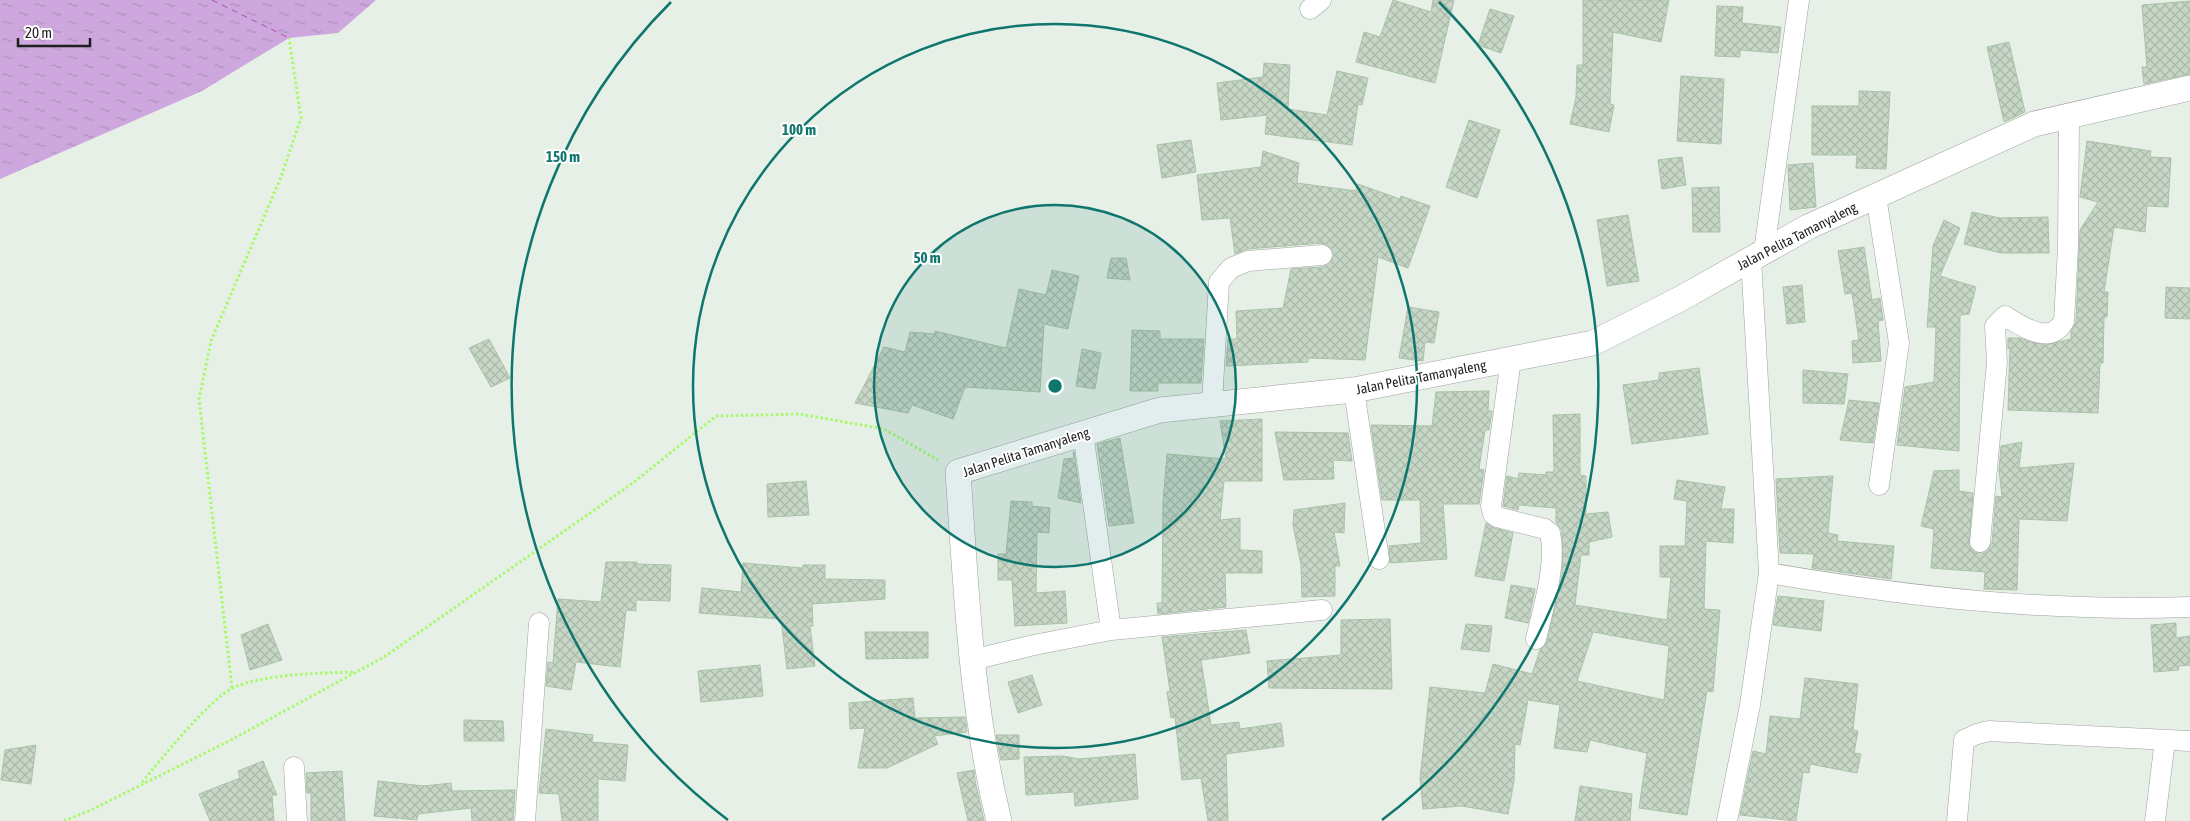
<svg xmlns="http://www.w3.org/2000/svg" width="2190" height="821" viewBox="0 0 2190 821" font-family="'Asap Condensed',sans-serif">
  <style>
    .water { fill: url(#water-ripples) }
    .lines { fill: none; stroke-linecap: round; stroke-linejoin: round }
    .ferry { stroke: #ad4caf; stroke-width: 1; stroke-dasharray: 6 5; stroke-linecap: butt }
    .building { fill: url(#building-cross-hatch); stroke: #aac2a8; fill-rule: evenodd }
    .minor-casing { stroke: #a0a0a0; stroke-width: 21 }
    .tertiary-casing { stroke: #a0a0a0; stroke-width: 26 }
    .path { stroke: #a8f96e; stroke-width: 3; stroke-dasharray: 2.5 2.5; stroke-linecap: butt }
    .minor { stroke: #fff; stroke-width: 20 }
    .tertiary { stroke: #fff; stroke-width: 25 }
    .ring { fill: none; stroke: #0f766e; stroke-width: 2.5 }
    .labels { text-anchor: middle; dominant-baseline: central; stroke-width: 4; stroke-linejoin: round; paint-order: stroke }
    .street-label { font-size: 14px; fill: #1f1f1f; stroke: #fff }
    .centre { fill: #0f766e; stroke: #fff; stroke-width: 2.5 }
    .ring-label { font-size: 15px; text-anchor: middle; font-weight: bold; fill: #0f766e; stroke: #fff; stroke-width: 4; stroke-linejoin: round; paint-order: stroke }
  </style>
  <defs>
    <pattern id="water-ripples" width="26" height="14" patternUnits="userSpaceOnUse" patternTransform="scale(1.25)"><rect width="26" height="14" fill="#cda7dd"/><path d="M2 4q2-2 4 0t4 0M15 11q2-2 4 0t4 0" fill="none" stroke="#b08fbd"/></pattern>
    <pattern id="building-cross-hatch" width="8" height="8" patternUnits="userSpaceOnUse" patternTransform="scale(1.25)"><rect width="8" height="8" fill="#c7d7c6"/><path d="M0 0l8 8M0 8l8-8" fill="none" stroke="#aab8aa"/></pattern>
  </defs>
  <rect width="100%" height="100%" fill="#e6f0e7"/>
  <!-- water -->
  <path class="water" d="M0 0H376L338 33 289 38 202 91 0 179Z"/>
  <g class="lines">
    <!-- ferry -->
    <path class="ferry" d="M212 0 289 38"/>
  </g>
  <!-- building -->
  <path class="building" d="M1393 0 1431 12 1433 0H1454L1435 83 1356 62 1364 32 1380 37Z
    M1583 0H1669L1661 42 1613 32 1610 104 1614 105 1609 132 1570 124 1576 97 1577 65H1583Z
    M2190 1V74L2144 84 2142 67H2147L2142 5Z
    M1717 6 1743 7 1742 23 1781 27 1778 53 1740 50V57L1715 56Z
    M1490 9 1514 16 1501 53 1478 45Z
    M2009 42 2025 112 2004 122 1987 47Z
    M1264 63 1290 65 1288 109 1327 115 1337 71 1368 78 1362 105 1358 104 1352 145 1265 134 1267 115 1221 120 1217 83 1263 77Z
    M1681 76 1724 79 1721 144 1677 141Z
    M1859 91 1890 92 1886 169 1856 168 1857 155H1812V106H1859Z
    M1469 120 1500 130 1477 198 1446 187Z
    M1191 140 1196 172 1162 178 1157 145Z
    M2087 141 2151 151 2150 157 2171 158 2168 207 2147 206 2145 232 2114 227 2104 292H2108L2107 317H2104L2103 363H2100L2098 413 2008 410 2010 347 2008 349V338H2019L2045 345 2071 339V331L2076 322 2080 230 2098 202 2080 197Z
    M1263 151 1299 163 1297 183 1356 191 1358 184 1400 199 1401 196 1430 206 1408 268 1378 257 1365 360 1308 358V362L1226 366 1228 339H1237L1236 311 1283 308 1291 269 1323 267 1332 260 1334 255 1331 248 1321 243 1247 249 1235 254 1230 218 1202 220 1197 175 1261 167Z
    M1682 157 1686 185 1662 189 1658 160Z
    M1813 163 1816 207 1790 210 1788 165Z
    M1719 187 1720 232H1693L1692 188Z
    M1972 212 2000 218 2048 217 2049 253H2001L1964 244Z
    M1628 215 1639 281 1607 286 1597 220Z
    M1944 220 1960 228 1940 276 1976 287 1969 314 1960 315 1959 451 1897 445 1905 387 1934 382 1936 327H1927L1933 246Z
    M1864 247 1872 300 1880 298 1883 320 1878 321 1881 361 1853 363 1852 341 1859 340 1852 293 1845 294 1838 251Z
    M1111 258H1126L1130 280 1107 278Z
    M1052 270 1079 276 1068 329 1044 324 1040 392 965 387 953 419 912 405 908 413 855 403 884 347 905 352 910 332 935 334V331L1006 348 1019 289 1046 295Z
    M1802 285 1805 322 1787 324 1783 287Z
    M2166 287 2190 288V319L2165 318Z
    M1408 307 1439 312 1434 343 1425 342 1423 361 1399 358Z
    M1132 330 1160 331V339H1204L1201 383H1158V391H1130Z
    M489 339 510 378 491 387 469 348Z
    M1082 349 1101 353 1095 389 1076 386Z
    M1699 368 1708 434 1632 444 1623 385 1659 380V373Z
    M1803 370 1848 374 1844 404 1803 403Z
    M1489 391 1488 411H1492L1489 430H1485L1479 469 1484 470 1479 504H1443L1447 559 1390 563 1389 546 1421 543 1420 500H1382L1371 425 1432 426 1436 392Z
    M1849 400 1879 403 1873 443 1840 440Z
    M1580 414V475L1586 476V514L1608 512 1612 537 1589 542V555H1581L1575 605 1667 620 1671 577H1660V546H1685L1687 501 1674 499 1677 480 1725 487 1721 509H1734L1733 543 1706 541 1704 609 1720 610 1713 692 1707 691 1687 815 1639 808 1647 753 1590 740 1587 752 1554 748 1560 705 1528 700 1520 745 1515 744 1514 781 1508 814 1462 806 1423 809 1420 779 1430 687 1485 693 1493 664 1532 674 1540 650 1547 642 1562 574V531L1556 522V508L1519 505 1518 510 1503 506 1507 476 1518 479 1519 473 1546 475V472H1554L1553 415ZM1593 632 1669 646 1664 700 1577 681Z
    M1262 419V481H1224L1220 520 1240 518V550L1262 551V573H1225L1226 607 1158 614 1157 603H1162L1163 502 1167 454 1226 459 1220 421Z
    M1275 432 1348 433 1352 461 1333 460 1334 479 1284 480Z
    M1120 438 1134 523 1109 526 1097 444Z
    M2022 442 2019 468 2074 463 2067 521 2019 519 2017 590 1984 589 1985 572 1931 568 1934 529 1921 526 1934 471 1959 470V491L1973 493 1969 546 1974 552 1984 553 1992 543 1996 496 2002 497 1999 470 2001 446Z
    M1073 452H1074L1081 503 1058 498 1064 459 1074 458Z
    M1833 476 1828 533 1838 535 1837 541 1894 546 1891 579 1812 568 1814 554 1780 553 1776 479Z
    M806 481 809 515 768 517 767 484Z
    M1011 501 1032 502V506L1050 508 1049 533 1037 532 1036 593 1065 591 1067 623 1015 626 1012 580H998V554H1006Z
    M1345 503 1344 533 1334 532 1340 566H1335V596L1302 597 1301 565 1293 525 1294 510Z
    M1486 523 1494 528 1513 533 1504 581 1475 576Z
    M606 562H637V564L671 565 670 601 636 600V611L626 610 620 667 576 662 571 690 546 686 548 662 553 663 558 599 601 602Z
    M743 563 803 568V565H825V579L885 580V599L812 604 813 626H810L815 666 787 669 781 619 699 613 702 588 741 592Z
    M1511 585 1535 589 1528 623 1505 618Z
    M1778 596 1824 601 1821 631 1773 625Z
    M1390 619 1392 689 1269 688 1267 661 1341 655V620Z
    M2176 623V638L2190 636V665L2178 666 2179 670 2154 672 2151 625Z
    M268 624 282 660 250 670 241 635Z
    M1466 624 1492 626 1489 652 1461 649Z
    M1246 630 1250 653 1201 660 1211 725 1239 722 1240 729 1281 723 1284 746 1226 754 1228 821H1208L1201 778 1182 780 1175 717 1171 718 1167 692 1170 691 1162 637Z
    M865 632H928V658L866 659Z
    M760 665 763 696 701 702 698 671Z
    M1032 675 1042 705 1018 713 1008 682Z
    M1805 678 1858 684 1853 730 1858 731 1854 753 1861 754 1857 773 1810 764 1809 773 1803 772 1796 821 1740 815 1753 751 1766 754 1770 716 1800 719Z
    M913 698 915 718 965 717 967 732 934 736 938 744 887 768H858L865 728 850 729 849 703Z
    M464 720 503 721 504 741H464Z
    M546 729 593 735 592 742 628 745 625 781 598 779V821H562L559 794 539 793Z
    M996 735H1019V759L1001 760Z
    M36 745 31 784 1 780 5 750Z
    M1135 754 1138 799 1075 806 1074 792 1026 795 1024 757 1063 756 1079 759Z
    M263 761 277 795H272L274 821H210L199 794 240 778 238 771Z
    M974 770 975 781 984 821H968L957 773Z
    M342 771 345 821H311V793H307L306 773Z
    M378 781 424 786 451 783 452 791 515 790 513 821H472L471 808 418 814 417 820 374 816Z
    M1580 786 1632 794 1630 821H1575Z"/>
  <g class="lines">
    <!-- minor casing -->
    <g class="minor-casing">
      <path id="minor" d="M1310 9 1321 0
        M1876 196 1899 343 1879 485
        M1764 251 1799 0
        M1511 359 1491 506 1493 514 1497 517 1545 529 1550 533C1557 563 1543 609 1536 639
        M1354 390 1379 559
        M1212 404 1219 282 1231 268 1248 261 1322 255
        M1083 433 1111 630
        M1980 542 1997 363 1995 326 2005 316C2023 327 2050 346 2064 321L2068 248 2069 115
        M1769 573C1910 597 2046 612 2190 607
        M972 660 1034 645 1111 630 1322 610
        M294 767 297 821
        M525 821 539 623
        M1727 821 1750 705 1769 573 1751 259
        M1957 821 1964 740 1977 734 1989 731 2190 741
        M2155 821 2165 740"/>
    </g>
    <!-- tertiary casing -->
    <g class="tertiary-casing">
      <path id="tertiary" d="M999 821C971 707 966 589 958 472L1160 410 1354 390 1593 343 1680 299 1808 227 2034 124 2190 88"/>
    </g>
    <!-- path -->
    <path class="path" d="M232 688 199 399 211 341 281 177 301 118 289 38
      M142 782C162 759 208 700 233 688 263 674 320 673 354 672
      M64 821 91 810 229 741 384 657 633 483 716 416 800 414 884 429 938 460"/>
    <!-- minor -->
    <use href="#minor" class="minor"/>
    <!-- tertiary -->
    <use href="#tertiary" class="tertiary"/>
  </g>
  <!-- distance rings -->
  <circle cx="1055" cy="386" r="181" fill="#0f766e" fill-opacity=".12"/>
  <g class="ring">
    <circle cx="1055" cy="386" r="181"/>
    <circle cx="1055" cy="386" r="362"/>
    <path d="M728 820A543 543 0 0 1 671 2M1439 2A543 543 0 0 1 1382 820"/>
  </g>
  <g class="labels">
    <!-- street labels -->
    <g class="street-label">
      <text transform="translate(1797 236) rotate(-27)">Jalan Pelita Tamanyaleng</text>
      <text transform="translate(1421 377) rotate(-11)">Jalan Pelita Tamanyaleng</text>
      <text transform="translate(1026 452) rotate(-18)">Jalan Pelita Tamanyaleng</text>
    </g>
  </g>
  <circle cx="1055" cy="386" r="8" class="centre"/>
  <g class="ring-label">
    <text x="799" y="135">100 m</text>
    <text x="563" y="162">150 m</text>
    <text x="927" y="263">50 m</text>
  </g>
  <!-- scale -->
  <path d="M18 38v8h72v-8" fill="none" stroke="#1f1f1f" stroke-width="2.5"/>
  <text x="25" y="38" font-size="15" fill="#1f1f1f" stroke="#ffffff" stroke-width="4" paint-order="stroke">20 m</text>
</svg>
